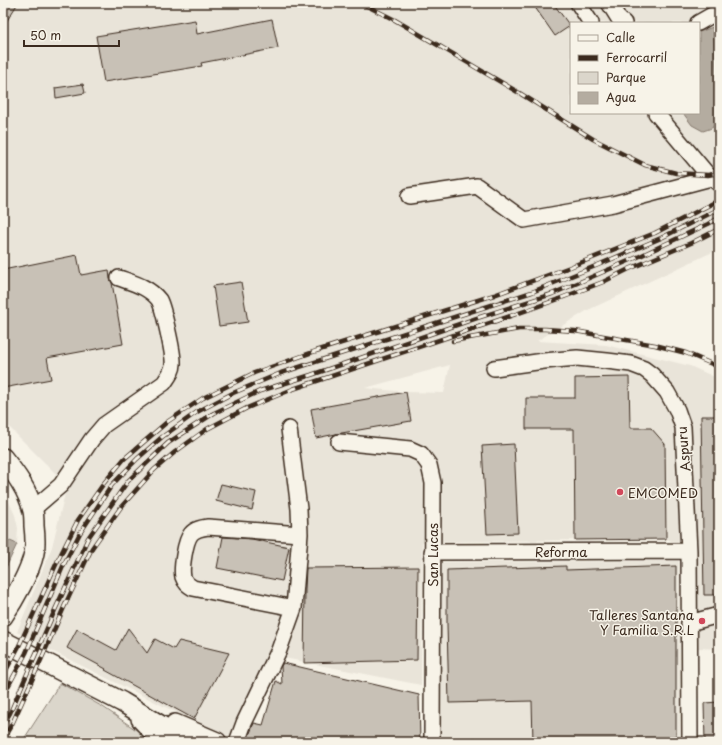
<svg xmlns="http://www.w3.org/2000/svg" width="722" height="745" viewBox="0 0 722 745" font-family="'Playpen Sans',sans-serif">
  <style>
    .built { fill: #e9e4d9; fill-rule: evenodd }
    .green { fill: #dbd6cb; stroke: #8b8074 }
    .water { fill: #b4aca0; stroke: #84786c }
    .building { fill: #c8c1b6; stroke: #3b2a1e }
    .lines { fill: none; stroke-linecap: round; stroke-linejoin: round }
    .minor-casing { stroke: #3b2a1e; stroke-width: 18 }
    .major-casing { stroke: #3b2a1e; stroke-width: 22 }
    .minor { stroke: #f7f3e8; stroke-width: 15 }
    .major { stroke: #f7f3e8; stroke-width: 19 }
    .rail-casing { stroke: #3b2a1e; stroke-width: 4.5 }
    .rail { stroke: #f7f3e8; stroke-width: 3; stroke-dasharray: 9; stroke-linecap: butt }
    .poi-dot { fill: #d1495b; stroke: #f7f3e8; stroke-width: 1.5 }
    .labels { text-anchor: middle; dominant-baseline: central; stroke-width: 3; stroke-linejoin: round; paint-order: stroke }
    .street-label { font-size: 13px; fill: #3b2a1e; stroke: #f7f3e8 }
    .poi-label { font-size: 13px; fill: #3b2a1e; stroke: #f7f3e8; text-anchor: start }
  </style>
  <rect width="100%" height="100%" fill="#f7f3e8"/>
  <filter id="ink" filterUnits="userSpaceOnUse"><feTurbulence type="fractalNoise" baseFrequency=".025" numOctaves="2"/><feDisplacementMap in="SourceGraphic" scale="8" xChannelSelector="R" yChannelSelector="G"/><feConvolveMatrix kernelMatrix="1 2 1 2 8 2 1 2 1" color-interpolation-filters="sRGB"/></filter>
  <g filter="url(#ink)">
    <!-- built -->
    <path class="built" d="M3 3H719V249L588 310 537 341 606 345 690 366 719 379V392L718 396 719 397V649L698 648 696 551 666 539 422 542 421 685 274 656 232 740 54 652 17 632 52 547 67 485 3 421ZM571 23H699V113H571ZM450 365 444 393 406 392 365 388Z
      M3 495 9 502 15 515 18 528 17 544 3 538Z
      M679 561 680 742H441V562Z"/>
    <!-- green -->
    <path class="green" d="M60 683 103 707 142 734 147 742H22Z"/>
    <!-- water -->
    <path class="water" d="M713 27C714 41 722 114 718 122 714 128 709 129 703 131L692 125 683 113H699V32Z
      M3 538 17 544 3 574Z"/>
    <!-- building -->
    <path class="building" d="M3 3H18L3 27Z
      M532 3H553L570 26 555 36Z
      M272 19 278 48 201 63 202 66 104 82 96 36 195 20 197 34Z
      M83 84 85 93 56 98 55 88Z
      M77 255 81 275 109 270 110 279 112 283 123 344 47 358 51 379 3 388V270Z
      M241 282 248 322 219 326 213 286Z
      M629 377 630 428H651L665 444 666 539 575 540 574 429H526V398H575V378Z
      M406 392 411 421 336 434 316 438 311 409Z
      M701 416H719V595H704Z
      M514 444 518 533 487 534 482 446Z
      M221 484 256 492 252 510 216 501Z
      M223 537 252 539 289 547 282 581 217 568Z
      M566 566V570L676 566V742H533L532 701 449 703 447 624V570Z
      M418 567 417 660 304 663 305 589 306 568Z
      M128 628 147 653 155 639 174 649 179 641 229 653 194 719 105 670 106 669 67 648 77 629 116 650Z
      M283 663 419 695 420 742H276L263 739V742H259L248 738 254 723 263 725 276 681 282 684 281 666Z
      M719 702V742H705L704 703Z"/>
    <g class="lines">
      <!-- minor casing -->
      <g class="minor-casing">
        <path id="minor" d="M578 3 591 23
          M609 3 619 19 624 23
          M698 23 719 11
          M656 113 708 175 718 183
          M409 196 477 186 524 220 613 204 711 178
          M494 368 544 361 577 358 607 361 631 364 644 369 652 375 667 392 677 410 683 427 689 551 690 742
          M339 442 410 449 421 454 429 465 433 483 432 742
          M32 510 61 485 92 439 104 425 164 383C168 377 173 371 173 364 174 355 163 307 159 300 149 287 133 283 119 278
          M432 552 689 551
          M294 608 193 588C188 585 185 583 183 577 181 569 185 541 191 534 195 529 201 528 208 527L300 534
          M689 623 719 615
          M237 742 244 723 279 650 294 608 300 534 299 509 289 429"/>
      </g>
      <!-- major casing -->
      <g class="major-casing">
        <path id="major" d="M3 458C15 473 28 490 33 511 34 516 34 521 34 526 35 535 36 545 34 553 30 572 14 600 3 616
          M3 641 122 702 188 742
          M141 719 156 735 157 742
          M175 724 217 742"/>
      </g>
      <!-- minor -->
      <use href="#minor" class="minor"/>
      <!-- major -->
      <use href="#major" class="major"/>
      <!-- rail casing -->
      <g class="rail-casing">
        <path id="rail" d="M361 3 395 20 521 94 593 139 645 165 676 173 708 175 719 173
          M453 341 519 329H545L575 331 655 345 686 353 719 367
          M3 676 18 648 59 558 78 520 104 483 124 459 167 422 203 398 254 373 316 351 494 295 570 267 655 233 719 200
          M3 696 26 653 64 564 80 533 112 485 137 459 162 437 197 412 233 393 281 373 532 292 598 265 661 238 719 209
          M3 725 10 713 55 610 88 538 128 481 168 443 214 413 260 391 311 375 477 318 552 294 640 256 708 224 719 218
          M3 739 12 724 41 660 65 605 92 548 121 507 154 470 175 452 207 429 247 408 293 389 496 321 556 300 603 282 629 269 691 243 719 229"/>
      </g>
      <!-- rail -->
      <use href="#rail" class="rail"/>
    </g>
  </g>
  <!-- markers -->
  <g class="poi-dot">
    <circle cx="620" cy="492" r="4"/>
    <circle cx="702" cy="621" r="4"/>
  </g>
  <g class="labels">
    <!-- street labels -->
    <g class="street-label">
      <text transform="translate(683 449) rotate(-95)">Aspuru</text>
      <text x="561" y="551">Reforma</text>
      <text transform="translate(432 555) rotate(-90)">San Lucas</text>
    </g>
    <!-- poi labels -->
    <g class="poi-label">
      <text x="628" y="492">EMCOMED</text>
      <text x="694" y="614" text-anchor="end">Talleres Santana<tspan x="694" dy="15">Y Familia S.R.L</tspan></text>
    </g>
  </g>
  <!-- margin -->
  <rect width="722" height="745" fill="none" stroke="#f7f3e8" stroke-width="16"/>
  <rect x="8" y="8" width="706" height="729" fill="none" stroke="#3b2a1e" stroke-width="1.5" filter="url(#ink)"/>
  <!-- legend -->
  <rect x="570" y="22" width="130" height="92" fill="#f7f3e8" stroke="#aca397"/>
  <rect x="578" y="35" width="20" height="6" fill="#f7f3e8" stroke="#aca397"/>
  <text x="606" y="42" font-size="12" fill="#3b2a1e">Calle</text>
  <rect x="578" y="55" width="20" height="6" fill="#3b2a1e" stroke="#aca397"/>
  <text x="606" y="62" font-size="12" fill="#3b2a1e">Ferrocarril</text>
  <rect x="578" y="72" width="20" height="12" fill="#dbd6cb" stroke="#aca397"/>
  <text x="606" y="82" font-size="12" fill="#3b2a1e">Parque</text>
  <rect x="578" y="92" width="20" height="12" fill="#b4aca0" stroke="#aca397"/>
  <text x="606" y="102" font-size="12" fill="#3b2a1e">Agua</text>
  <!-- scale -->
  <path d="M24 40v6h95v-6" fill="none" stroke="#3b2a1e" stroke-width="2"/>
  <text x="30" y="40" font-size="12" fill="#3b2a1e" stroke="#f7f3e8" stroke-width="3" paint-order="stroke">50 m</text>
</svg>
